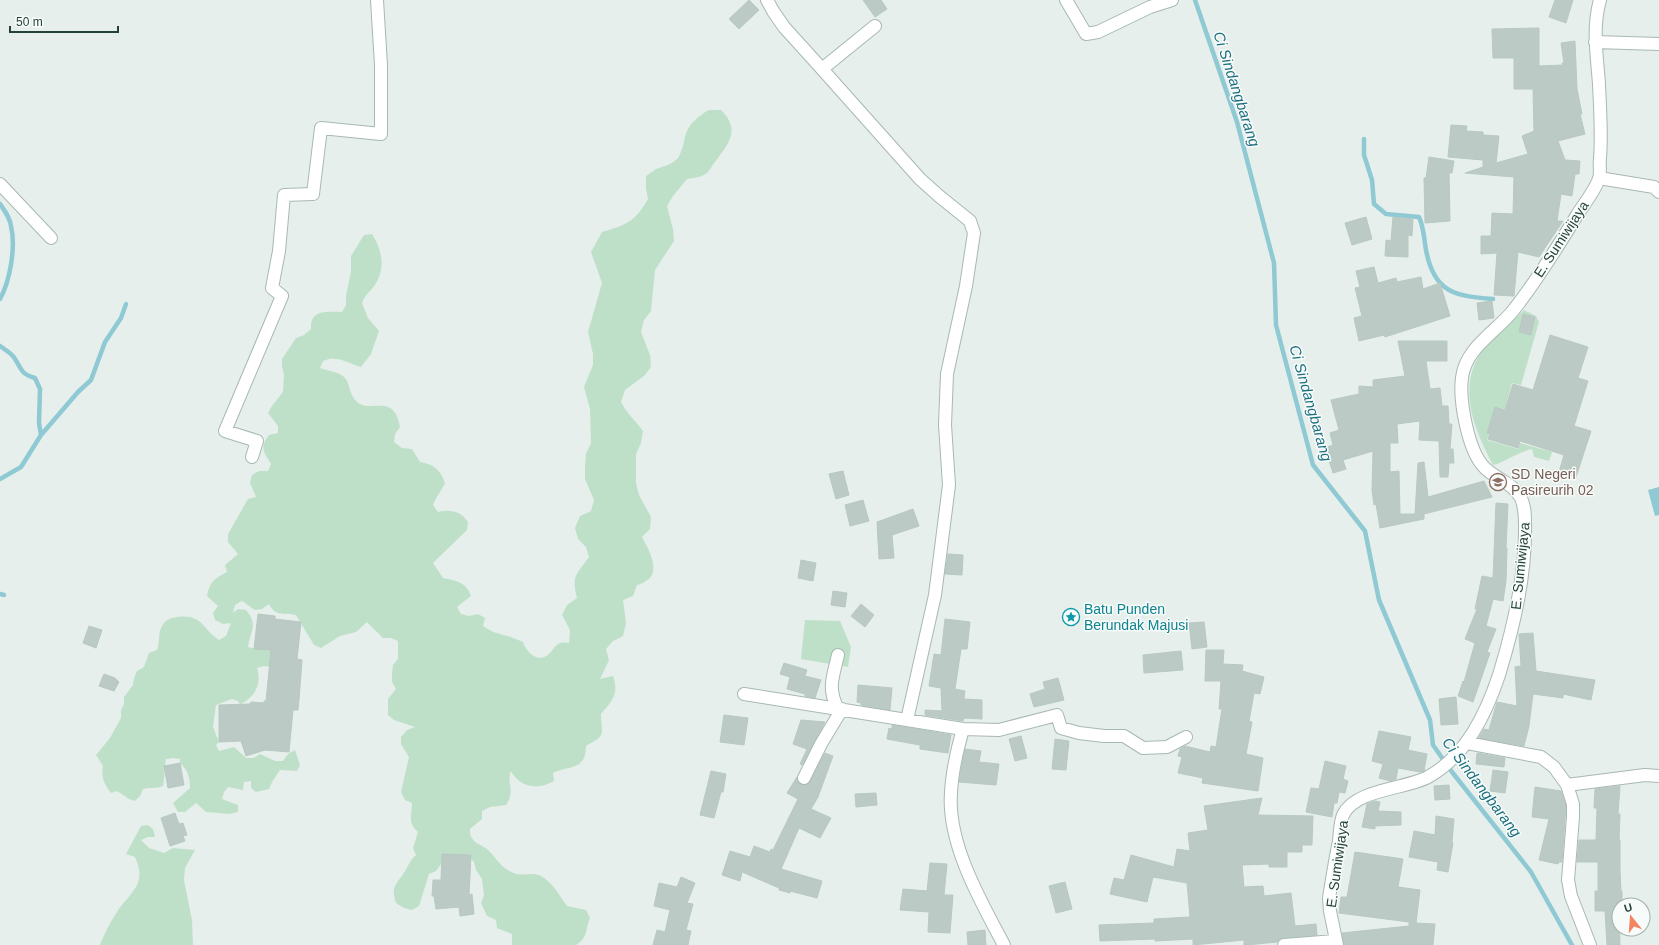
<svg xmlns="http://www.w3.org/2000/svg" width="1659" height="945" viewBox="0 0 1659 945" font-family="Arial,sans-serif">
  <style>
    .green { fill: #bfe0c8 }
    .water { fill: #8ec9d4 }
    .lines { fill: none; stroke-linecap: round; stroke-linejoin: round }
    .stream { stroke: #8ec9d4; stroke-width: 4.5 }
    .building { fill: #bbcac4; stroke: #b8c9c2 }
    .minor-casing { stroke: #a8b8b2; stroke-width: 14 }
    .minor { stroke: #fff; stroke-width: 12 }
    .labels { text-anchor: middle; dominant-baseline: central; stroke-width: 3; stroke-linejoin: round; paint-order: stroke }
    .street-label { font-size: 14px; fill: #24423a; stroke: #f7fbf9 }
    .education-label { font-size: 14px; fill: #785e54; stroke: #f7fbf9; text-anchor: start }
    .culture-label { font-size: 14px; fill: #0d838f; stroke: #f7fbf9; text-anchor: start }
    .water-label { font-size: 15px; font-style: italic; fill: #1c6f80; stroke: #f7fbf9 }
  </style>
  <rect width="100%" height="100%" fill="#e6efeb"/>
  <!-- green -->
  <path class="green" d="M709 110H721C741 130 729 143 715 162 712 165 711 169 708 172 703 177 694 178 687 179L673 196 667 206 673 229 674 241 655 270 651 311 644 320 641 332 650 355 651 367 644 376 625 390 621 402C627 414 636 421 643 431L641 443 636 454V483L639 495 651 517 650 529 642 537C648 548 662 572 646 581 644 583 640 584 637 585L633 596 623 600 626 623 623 636 613 641 606 649 609 660 600 679 613 676C619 694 613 700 601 714 601 735 608 734 586 746 586 771 569 765 553 773L554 781C538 790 520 788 511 771 506 783 516 790 506 805L490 807 482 811V819L470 829C470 832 470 836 472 838 475 844 482 845 487 849 496 857 501 869 514 873 523 877 532 871 541 876 553 883 559 895 567 906L586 910 590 918C585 930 588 938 576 945H512V934L497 928 496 920 487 916 481 903 484 895 482 879 476 870 474 862 469 857H446L436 871 429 874 419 906 412 910 404 908 396 903C391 887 395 886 403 874 408 867 410 860 416 855L413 848 418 832C407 822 412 816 412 803L405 800 401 792 409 757 401 744V737L407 730 415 727 394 720 388 715V699L396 689 392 682V674L393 665 398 659V641L391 638H383L367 622 356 632 340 636 321 648 314 645 296 615C284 612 276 618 269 604L262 609 255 610 242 601 235 605 233 613 238 609 246 610C259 625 250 631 248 647L256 649 263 646 277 651 271 667 264 666 257 668C262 684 255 698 240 704L238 701 232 699 216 705 213 727 219 742 216 745 219 751 234 747 246 758H254L260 754 275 761H283L288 754 295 750 300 765 297 771 280 770 272 782 269 789 256 792 251 788V781L244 782 243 790 228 787 224 792 222 799 238 805V812L230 814 206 812 196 803 185 812H178L173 803 190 788C190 778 188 770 180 763V759L173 758 166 759C164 768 165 777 163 786 156 789 150 787 143 789L140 796 135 801 129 799 117 791 111 793C104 784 101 777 103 766L96 755 110 738 121 718V710L124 704V697L133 685 134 678 137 671 144 667 149 653 157 650C160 642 158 632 162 626 165 620 170 618 177 617 203 614 201 628 219 640L226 636 231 623 223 624 215 620 213 613 218 606 207 596C210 581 214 579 227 572L225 565 238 554 228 542V534L248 499 256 497 250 483 252 475 259 471H268L271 464C264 452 259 448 269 435L278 433V426L268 413 272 406 283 392 284 374 282 367V359L296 338 304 335 311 329C310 309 327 312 342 312L346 305V296L351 271V256L364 235 372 234C382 250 386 268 375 285 370 292 365 294 362 303L368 318 379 331 371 354 361 367C347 363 337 355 323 361L320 368C328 371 341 372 346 379 350 386 350 396 357 402 371 414 394 392 400 427L395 434 394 442 402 448 412 449 420 462C433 464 441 470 445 483 441 491 436 497 433 505L438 512C450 509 461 511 468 522L467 530 433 563 443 578C457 581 466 582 471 596L457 607 461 614 469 616 478 614 485 618 483 626C493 633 497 633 507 636 513 637 518 640 523 642 526 652 538 664 549 654 553 650 554 646 560 643 563 642 566 643 569 643L570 630 562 615 567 605 577 598C571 575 577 574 589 557L586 547 578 539 575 528 580 516 591 511 594 500 585 479V465L586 454 591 443 590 409 584 387 593 365V354L588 332 602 283 591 252 602 232C626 225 635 222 648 199L646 188V176C649 174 653 171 656 169 664 166 672 165 678 158 682 151 683 145 685 137 688 124 698 116 709 110Z
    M1524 310 1536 316 1539 322 1521 385 1512 383 1505 409 1495 407 1487 433 1489 434 1487 440 1518 449 1520 443 1552 452 1549 461 1534 457 1532 449C1518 452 1507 461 1493 465 1476 433 1459 394 1477 359 1486 343 1511 323 1524 310Z
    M805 620 840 621 851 647 848 667 801 659Z
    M148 825 153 829 155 837H148L141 840 149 848 164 853 173 848 195 850 185 868 184 880 192 920 193 945H100C105 932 113 917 121 906 135 889 146 881 135 857L126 854 141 826Z"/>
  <!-- water -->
  <path class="water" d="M1659 487V515L1655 516 1648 490Z"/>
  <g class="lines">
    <!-- stream -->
    <path class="stream" d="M1195 0 1237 122 1274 263 1276 325 1313 465 1365 531 1379 600 1430 720 1433 745 1452 772 1531 872 1572 945
      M1364 139V155L1372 180 1374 204 1386 214 1419 217C1424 228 1424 239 1426 250 1434 293 1455 296 1493 299
      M0 204C5 211 10 218 11 226 16 247 10 281 0 299
      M0 346C5 350 12 353 15 359 22 370 21 374 35 378L40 389 39 423 41 435
      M0 479 21 467 41 435 78 392 91 380 105 342 121 318 126 304
      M0 594 4 595"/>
  </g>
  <!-- building -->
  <path class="building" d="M749 0 759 10 739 29 729 19Z
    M863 0H881L887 9 875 17Z
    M1555 0H1573L1566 23 1549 17Z
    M1539 28V66L1563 65 1562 63H1564L1561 43 1575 41 1577 89 1582 114H1580L1585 134 1558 141 1565 160 1580 161 1579 174H1575L1572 196 1561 194 1557 221H1563L1539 257 1518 252 1514 296 1494 295 1497 253 1481 254V236H1491L1492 213 1513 214 1514 177 1465 173 1483 167V160L1448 157 1451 125 1467 126 1466 131 1483 132V135L1499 136 1496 163 1528 154 1522 136 1534 131 1533 89H1514V58H1493L1492 29Z
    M1429 157 1454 161 1452 173H1449L1450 221 1425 223 1424 178H1426Z
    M1366 217 1372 239 1352 245 1345 223Z
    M1393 217 1413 219 1412 236 1408 235V257L1385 256 1386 240 1391 241Z
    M1374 267 1378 283 1396 278 1397 282 1421 277 1423 289 1440 283 1450 316 1385 337 1384 335 1359 341 1354 318 1362 316 1355 288 1360 287 1356 271Z
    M1492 301 1494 318 1479 320 1477 303Z
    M1523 314 1535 317 1531 335 1519 332Z
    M1550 335 1588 347 1578 378 1588 381 1574 426 1591 431 1576 477 1559 472 1564 455 1520 441 1518 448 1488 439 1490 434 1487 433 1495 407 1505 410 1513 384 1533 390Z
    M1398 341H1447V361H1426L1430 389 1440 388 1442 406H1448L1449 424H1452L1450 449H1453L1454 463H1449L1448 477H1440L1439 441 1419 440 1420 421 1397 424 1398 443H1390V472L1399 471 1400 514H1415L1418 463 1424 462 1428 497 1484 481 1492 497 1424 514V519L1380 528 1376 504 1374 505 1372 490 1373 451 1343 460 1346 469 1333 473 1325 448 1333 445 1330 433 1339 430 1331 400 1359 394V386L1373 387V380L1405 376Z
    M843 471 849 495 836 499 829 474Z
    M863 500 869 521 850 526 845 505Z
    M1496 503 1508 504 1506 548H1507L1506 581 1503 601 1493 599 1486 626 1496 629 1487 652 1490 653 1473 702 1458 696 1463 681 1464 682 1475 643 1465 639 1477 609H1475L1482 576 1493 578Z
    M913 509 919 526 892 535 894 558 879 559 877 522Z
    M948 554 963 555 962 575 945 574Z
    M801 560 816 563 813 581 798 578Z
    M833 591 847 593 845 607 831 605Z
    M861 604 874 615 865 627 851 616Z
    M258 614 275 616V619L301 622 297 659 302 660 299 700 298 710H293L289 752 265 750 246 756 241 741 219 742V705L250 704 251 702 264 703V701H266L271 650 254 649Z
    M945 619 970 622 967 649H961L955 689 965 691 964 699 982 700V719L964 718 963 721 925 715V710L942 711 941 688 929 686 934 654 941 655Z
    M1204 622 1207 647 1192 649 1189 623Z
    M89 626 102 630 96 648 83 643Z
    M1533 633 1536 671 1595 680 1591 700 1563 694V698L1533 694 1529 726 1524 746 1479 738 1484 729 1489 730 1497 702 1517 706 1515 667 1521 666 1519 634Z
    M1206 650H1224L1223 664 1243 665 1242 671 1264 677 1260 694 1254 693 1249 721 1252 722 1246 754 1263 758 1258 791 1202 783 1203 778 1178 773 1182 757 1178 756 1180 749 1185 746 1210 752 1211 746 1216 747 1222 709H1219L1221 681H1205Z
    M1181 651 1183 670 1144 673 1143 655Z
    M784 663 807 670 805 676 821 680 815 698 805 696V694L787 689 790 677 780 674Z
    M104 674 115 678 119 682 114 691 99 686Z
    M1058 678 1064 700 1034 707 1030 694 1045 689 1043 682Z
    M858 685 892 688 890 710 861 705V703L857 702Z
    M1456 697 1458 724 1441 725 1439 699Z
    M724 715 748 718 744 745 720 742Z
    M801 720 825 722 802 765 800 764 807 749 793 744Z
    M892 725 951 735 948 753 920 749V745L887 739 889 728 892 729Z
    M1379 731 1411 737 1408 750 1427 754 1424 771 1420 772 1398 768 1396 779 1390 781 1379 778 1383 764 1372 761Z
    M1021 736 1027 758 1015 761 1009 739Z
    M1055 739 1069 741 1066 770 1052 769Z
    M965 749 981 751 979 762 999 764 996 785 959 782Z
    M825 753 833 756 818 797 811 809 831 818 820 838 799 828 781 869 822 881 817 898 790 891V893L779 890V888L742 872 740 881 722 875 730 851 750 857 754 846 770 852 771 849 773 850 798 799 787 793 797 777 798 782 800 784 804 785 808 784Z
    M1477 753 1505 758 1504 767 1476 764Z
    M1325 761 1346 766 1343 779 1348 781 1345 793 1339 792 1337 803H1334L1332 817 1306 812 1311 788 1319 789Z
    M180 763 184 785 168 788 164 766Z
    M1493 770 1508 772 1505 793 1490 791Z
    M711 771 726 774 723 792H721L714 818 700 815Z
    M1449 785 1450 799 1435 800 1434 786Z
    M1620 786 1618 814H1620L1619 840H1620V870L1621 891H1622V905H1619L1620 945H1607L1605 911H1595V891H1598V862H1577L1579 840H1596L1597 808H1594L1595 789Z
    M1535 787 1561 791 1566 805 1562 862H1559L1558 864 1539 860 1549 819 1532 817Z
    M876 793 877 805 856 807 855 794Z
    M1262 798 1258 815 1313 816 1312 845H1302V852H1287V867H1269V864L1242 865 1244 887 1263 886 1264 896 1291 893 1295 926 1316 924 1317 935 1283 938 1277 942 1247 945H1244V940L1193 945V939L1155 941V939L1100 941 1099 925 1154 923V919L1190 917 1187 883 1153 877 1147 902 1110 894 1114 878 1124 880 1131 855 1174 867 1177 849 1190 851 1188 833 1208 830 1204 806Z
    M1375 801 1380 802 1378 811 1401 812V825L1375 826V829L1362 827 1367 804Z
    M175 813 179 824 183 823 187 835 183 836 185 841 170 846 161 818Z
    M1436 816 1454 819 1452 842 1453 843 1448 872 1437 870 1438 862 1409 857 1414 831 1435 835Z
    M1355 852 1403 859 1398 887 1420 890 1416 923 1435 924 1433 945H1344L1342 933 1409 926V922L1339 913 1341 897H1347Z
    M442 854 471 855 469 895 472 894 474 914 460 916 459 907 436 909 434 896H432L433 880H441Z
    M930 863 947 864 944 895H953L950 933 928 932 929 912 900 910 903 889 927 891Z
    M681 877 695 883 687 903 693 904 686 930 691 931 688 945H653L657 930 665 932 670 910 654 906 659 883 677 887Z
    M1065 882 1072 909 1056 913 1049 886Z
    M985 930 986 945H968L967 932Z"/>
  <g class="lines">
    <!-- minor casing -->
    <g class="minor-casing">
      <path id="minor" d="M767 0 773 11 784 27 822 69 920 179 939 196 970 221 974 233 966 286 947 374 945 425 949 485 935 595 907 720
        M1066 0 1086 34 1098 32 1150 7 1172 0
        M1595 42 1659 44
        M822 69 875 26
        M1599 178 1654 187 1659 192
        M0 184 51 238
        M252 457 257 441 225 431 282 296 272 288 279 251 284 195 313 194 321 128 381 134V65L377 0
        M838 655C833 677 827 688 838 709
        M744 694 963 729 999 730 1057 715 1061 728 1079 733 1104 736H1124L1143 748 1167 747 1186 737
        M963 729C957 750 952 772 951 793 947 843 981 902 1004 945
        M1467 743 1541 757 1554 767 1567 785 1573 804V817L1568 880 1571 896 1590 945
        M804 778 821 744 842 709
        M1567 785 1645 775 1659 776
        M1284 945 1335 941
        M1337 945 1330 911 1329 898C1332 879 1335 860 1339 841 1340 832 1340 822 1343 815 1355 789 1406 789 1428 777 1466 756 1486 714 1499 675 1514 626 1526 575 1525 524 1525 515 1525 507 1521 498 1514 484 1496 479 1485 468 1468 452 1459 400 1462 378 1465 349 1494 333 1512 312 1536 282 1557 248 1577 215 1584 204 1594 192 1599 179 1601 173 1599 165 1600 158 1602 134 1600 108 1599 84 1597 56 1592 28 1600 0"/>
    </g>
    <!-- minor -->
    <use href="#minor" class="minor"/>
  </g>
  <!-- icons -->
  <defs>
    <g id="school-ring" transform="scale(0.9)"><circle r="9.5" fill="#f7fbf9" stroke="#8d6e63" stroke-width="1.5"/><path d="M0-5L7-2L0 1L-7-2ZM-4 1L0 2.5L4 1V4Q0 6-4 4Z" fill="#8d6e63"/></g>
    <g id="sight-ring" transform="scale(0.9)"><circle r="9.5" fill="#f7fbf9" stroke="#0f9aa8" stroke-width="1.5"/><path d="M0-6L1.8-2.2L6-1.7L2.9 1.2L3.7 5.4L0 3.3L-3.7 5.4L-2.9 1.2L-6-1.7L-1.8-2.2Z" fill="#0f9aa8"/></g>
  </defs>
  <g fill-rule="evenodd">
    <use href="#school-ring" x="1498" y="482"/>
    <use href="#sight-ring" x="1071" y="617"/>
  </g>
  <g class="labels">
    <!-- street labels -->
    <g class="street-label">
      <text transform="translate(1561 239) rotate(-57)">E. Sumiwijaya</text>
      <text transform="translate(1520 566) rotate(-84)">E. Sumiwijaya</text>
      <text transform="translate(1337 864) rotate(-82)">E. Sumiwijaya</text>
    </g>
    <!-- education labels -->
    <g class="education-label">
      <text x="1511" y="474">SD Negeri<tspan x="1511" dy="16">Pasireurih 02</tspan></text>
    </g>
    <!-- culture labels -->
    <g class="culture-label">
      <text x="1084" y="609">Batu Punden<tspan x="1084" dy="16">Berundak Majusi</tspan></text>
    </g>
    <!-- water labels -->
    <g class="water-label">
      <text transform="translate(1237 89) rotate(72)">Ci Sindangbarang</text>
      <text transform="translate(1311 403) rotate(74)">Ci Sindangbarang</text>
      <text transform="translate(1482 787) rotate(53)">Ci Sindangbarang</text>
    </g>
  </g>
  <!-- north arrow -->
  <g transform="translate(1631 917) rotate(343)"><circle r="19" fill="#f7fbf9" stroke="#a3b1ad"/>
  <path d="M0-3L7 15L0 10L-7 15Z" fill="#f4845f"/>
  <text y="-6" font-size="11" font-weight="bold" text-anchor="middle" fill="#24423a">U</text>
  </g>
  <!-- scale -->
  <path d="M10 26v6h108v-6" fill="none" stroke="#24423a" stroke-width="2"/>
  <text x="16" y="26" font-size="12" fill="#24423a" stroke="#f7fbf9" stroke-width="3" paint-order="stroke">50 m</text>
</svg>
